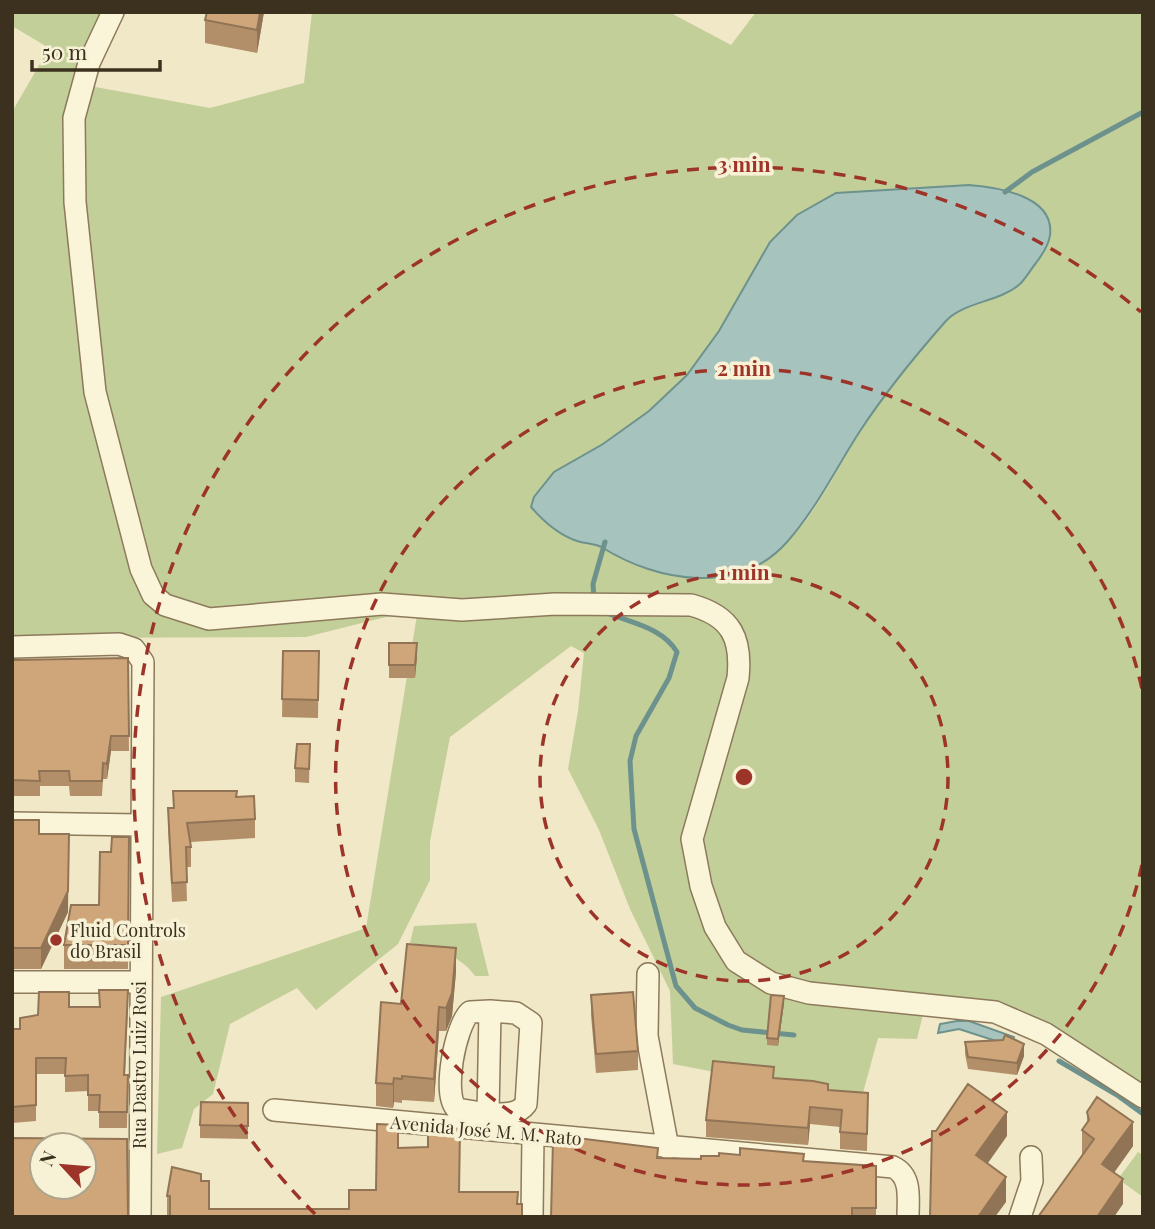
<svg xmlns="http://www.w3.org/2000/svg" width="1155" height="1229" viewBox="0 0 1155 1229" font-family="'Playfair Display',serif">
  <style>
    .green { fill: #c3cf99; fill-rule: evenodd }
    .water { fill: #a7c3be; stroke: #6d928d; stroke-width: 2 }
    .lines { fill: none; stroke-linecap: round; stroke-linejoin: round }
    .stream { stroke: #6d928d; stroke-width: 5 }
    .minor-casing { stroke: #8c7a5b; stroke-width: 24 }
    .minor { stroke: #faf4d9; stroke-width: 21 }
    .wall { fill: #b28f69 }
    .shaded-wall { fill: #917455 }
    .building { fill: #cfa67a; stroke: #917455; stroke-width: 2; fill-rule: evenodd }
    .ring { fill: none; stroke: #9d3429; stroke-width: 3.5; stroke-dasharray: 12 9 }
    .poi-dot { fill: #9d3429; stroke: #f7f1d6; stroke-width: 2.5 }
    .labels { text-anchor: middle; dominant-baseline: central; stroke-width: 7; stroke-linejoin: round; paint-order: stroke }
    .poi-label { font-size: 18px; fill: #3c301f; stroke: #f7f1d6; text-anchor: start }
    .street-label { font-size: 18px; fill: #3c301f; stroke: #f7f1d6 }
    .centre { fill: #9d3429; stroke: #f7f1d6; stroke-width: 3.5 }
    .ring-label { font-size: 21px; text-anchor: middle; font-weight: bold; fill: #9d3429; stroke: #f7f1d6; stroke-width: 7; stroke-linejoin: round; paint-order: stroke }
  </style>
  <rect width="100%" height="100%" fill="#f0e8c6"/>
  <!-- green -->
  <path class="green" d="M12 12H100L90 86 210 108 304 83 312 12H669L731 45 756 12H1143V1088L1067 1035 997 1003 928 994 917 1039 878 1038 861 1100 673 1064 670 991 630 909 599 830 568 769 578 711 584 653 571 646 450 737 430 841V880L398 944 316 1010 297 988 230 1024 213 1094 194 1109 182 1148 157 1154 161 997 366 928 418 609 306 637 12 638V112L49 48 12 26ZM969 185 988 300C975 306 955 311 946 321 916 350 880 399 858 435 836 471 816 515 784 545 728 596 658 582 598 545L603 444 649 411 687 375 719 331 937 189Z
    M476 923 489 976H475C462 956 432 947 410 943L414 926Z
    M1138 1152 1143 1155V1197L1118 1179Z"/>
  <!-- water -->
  <path class="water" d="M969 185C995 187 1055 195 1050 235 1049 245 1042 255 1036 263 1031 269 1026 278 1020 284 1000 302 962 302 945 322 915 356 885 393 860 431 836 468 817 508 787 542 739 596 658 582 603 548 595 543 586 544 577 541 559 535 544 522 531 507L534 497 554 472 603 444 649 411 687 375 719 331 770 242 797 215 836 193Z
    M957 1021H969L1014 1037 1013 1040 996 1041 959 1029 938 1033 940 1024Z"/>
  <g class="lines">
    <!-- stream -->
    <path class="stream" d="M1005 192 1032 172 1143 112
      M594 600 593 584 605 542
      M607 613C632 623 663 628 677 652L669 678 636 736 630 761 634 829 676 986 695 1008 728 1025 742 1030 794 1035
      M1059 1061 1117 1095 1143 1114"/>
    <!-- minor casing -->
    <g class="minor-casing">
      <path id="minor" d="M113 12 89 63 74 118 75 202 95 392 141 569 153 595 165 605 209 619 382 604 462 610 555 604 691 605C732 616 742 639 738 678L692 839 701 886 715 927 736 961 771 983 809 993 995 1012 1046 1034 1143 1097
        M12 647 119 644 134 649 143 662 140 1217
        M12 823 140 825
        M648 974 647 1036 668 1148
        M12 982H140
        M490 1011 516 1013 531 1023 526 1104C517 1116 502 1114 488 1114Z
        M274 1110 893 1167C912 1176 908 1198 908 1217
        M488 1128V1114L457 1109C442 1095 455 1026 470 1012L490 1011
        M532 1217 533 1135
        M1020 1217 1032 1181 1031 1157"/>
    </g>
    <!-- minor -->
    <use href="#minor" class="minor"/>
  </g>
  <!-- wall -->
  <path class="wall" d="M199 12H264L257 53 205 43V20L206 14Z
    M389 643 417 656 415 678H389Z
    M283 651H319L318 718 282 717Z
    M128 658 129 751H111L107 779H103L102 796H70L69 786H40V796H12V660Z
    M310 744 309 783 295 782V768Z
    M237 797 255 819V838L191 842V867H186L187 901 172 902 168 828V808Z
    M12 820 39 834 68 912 41 969H12Z
    M129 837 128 969H64V945L99 905 111 852Z
    M456 972 452 1016 446 1031H439L434 1102 402 1100V1103L394 1102 393 1108 376 1106V1083L401 1004Z
    M591 995 638 1051V1070L596 1073 591 1015Z
    M784 1003 778 1046 767 1045V1038Z
    M128 1006 125 1075H128L127 1128H99V1111H88V1091L65 1092V1074H36V1121L12 1123V1029H20L38 1015 69 1007Z
    M965 1042 1024 1056 1017 1075 968 1069 965 1054Z
    M774 1078 828 1090 868 1093 867 1151 840 1149V1127L810 1124 808 1145 706 1137V1120Z
    M248 1103V1139L200 1138V1125Z
    M1087 1112 1133 1146 1114 1173 1123 1204 1082 1155V1130L1087 1123Z
    M398 1148 460 1192 518 1204 522 1217H167V1196L201 1181 209 1209H349L376 1190Z
    M658 1158 804 1161 876 1166V1217H551Z"/>
  <!-- shaded-wall -->
  <path class="shaded-wall" d="M260 12H264L257 53V30Z
    M417 643V656L415 678V665Z
    M111 736V751L107 779V764Z
    M69 834 68 912 41 969V948Z
    M456 948V972L452 1016 446 1031V1008Z
    M784 996V1003L778 1046V1039Z
    M439 1007V1031L434 1102V1079Z
    M1024 1044V1056L1017 1075V1063Z
    M394 1078V1102L393 1108V1084Z
    M810 1107V1124L808 1145V1128Z
    M1007 1112V1136L976 1180V1155Z
    M1133 1122V1146L1102 1189V1164Z
    M1006 1177V1202L995 1217H978Z
    M1123 1179V1204L1114 1217H1097Z"/>
  <!-- building -->
  <path class="building" d="M207 12H260L257 30 205 20Z
    M389 643H417L415 665H389Z
    M283 651H319L318 700 282 699Z
    M128 658 129 736H111L107 764 103 763 102 781H70L69 771H39L40 781 12 780V660Z
    M297 744H310L309 769 295 768Z
    M173 791H237L236 797 254 796 255 819 187 823 191 847H186L187 882 172 883 168 808H174Z
    M12 820H39V834H69L68 891 41 948H12Z
    M112 837H129L128 945H64L71 905H99L100 852H111Z
    M407 944 456 948 452 993 446 1008 439 1007 434 1079 402 1076V1079L394 1078 393 1084 376 1083 381 1002 401 1004Z
    M99 990H128L124 1075H128L127 1112H99L100 1095H88V1075L65 1076 66 1058H36V1105L12 1107V1029H20V1018L38 1015 39 992H69V1007H100Z
    M633 992 638 1051 596 1054 591 995Z
    M771 995 784 996 778 1039 767 1038Z
    M1005 1035 1024 1044 1017 1063 968 1057 965 1042 1003 1040Z
    M713 1061 774 1067 773 1078 813 1081 828 1084V1090L868 1093 867 1134 840 1132 842 1110 810 1107 808 1128 706 1120Z
    M968 1084 1007 1112 976 1155 1006 1177 978 1217H930L932 1131H936Z
    M1097 1097 1133 1122 1102 1164 1123 1179 1097 1217H1038L1094 1139 1082 1130 1089 1120 1087 1112Z
    M201 1102 248 1103V1126L200 1125Z
    M377 1124 398 1125V1148L428 1147V1126L460 1129 459 1192H518L517 1204H522V1217H170V1196H167L172 1167 201 1174V1181H209V1209H349V1190H376Z
    M561 1136 658 1148 657 1158 701 1159V1156H719V1153L740 1155V1148L804 1154 803 1161 876 1166V1208H852V1217H551L553 1141Z
    M12 1138 127 1139 128 1217H12ZM42 1145H84V1187H42Z"/>
  <!-- distance rings -->
  <g class="ring">
    <circle cx="744" cy="777" r="204"/>
    <path d="M1142 865A408 408 0 1 1 1142 689"/>
    <path d="M315 1214A612 612 0 0 1 1141 312"/>
  </g>
  <!-- markers -->
  <circle class="poi-dot" cx="56" cy="940" r="7"/>
  <g class="labels">
    <!-- poi labels -->
    <g class="poi-label">
      <text x="70" y="930">Fluid Controls<tspan x="70" dy="21">do Brasil</tspan></text>
    </g>
    <!-- street labels -->
    <g class="street-label">
      <text transform="translate(139 1065) rotate(-90)">Rua Dastro Luiz Rosi</text>
      <text transform="translate(486 1130) rotate(5)">Avenida José M. M. Rato</text>
    </g>
  </g>
  <circle cx="744" cy="777" r="10" class="centre"/>
  <g class="ring-label">
    <text x="744" y="172">3 min</text>
    <text x="744" y="376">2 min</text>
    <text x="744" y="580">1 min</text>
  </g>
  <!-- border -->
  <rect width="1155" height="1229" fill="none" stroke="#3c301f" stroke-width="28"/>
  <!-- north arrow -->
  <g transform="translate(63 1166) rotate(296)"><circle r="33" fill="#f7f1d6" stroke="#aca48d" stroke-width="2"/>
  <path d="M0-5L12 26L0 18L-12 26Z" fill="#9d3429"/>
  <text y="-10" font-size="19" font-weight="bold" text-anchor="middle" fill="#3c301f">N</text>
  </g>
  <!-- scale -->
  <path d="M32 60v10h128v-10" fill="none" stroke="#3c301f" stroke-width="3.5"/>
  <text x="42" y="60" font-size="21" fill="#3c301f" stroke="#f7f1d6" stroke-width="5" paint-order="stroke">50 m</text>
</svg>
